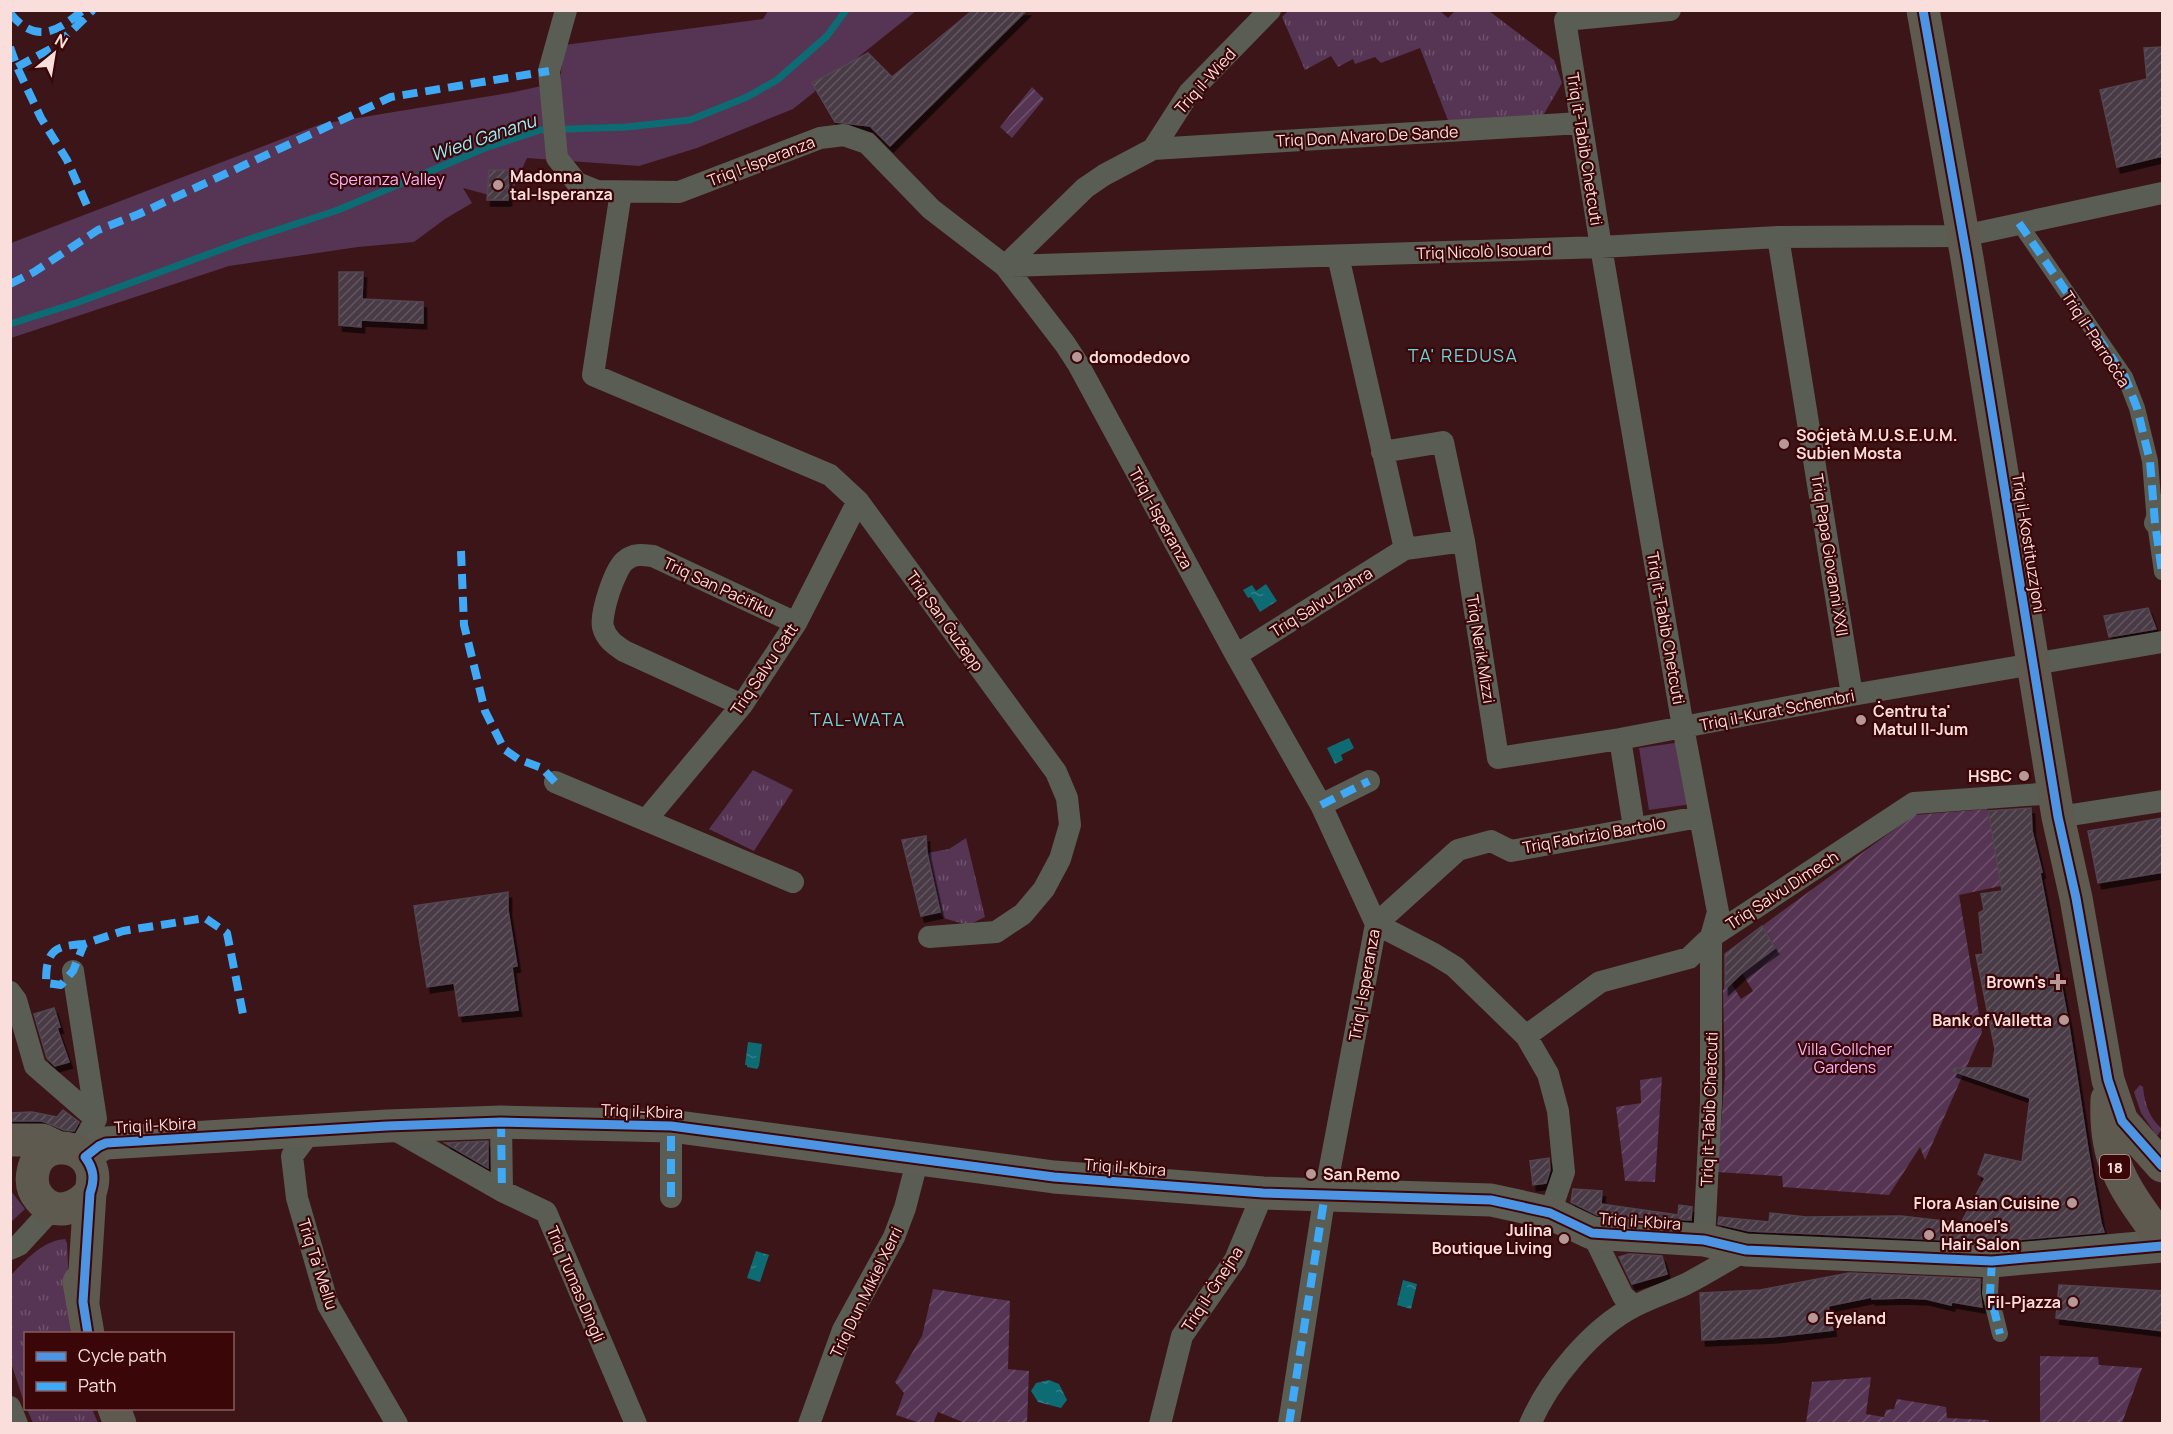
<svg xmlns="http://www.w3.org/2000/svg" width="2173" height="1434" viewBox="0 0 2173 1434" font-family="Manrope,sans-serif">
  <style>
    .grass { fill: url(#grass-tufts) }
    .park { fill: #563453 }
    .garden { fill: url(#garden-furrows) }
    .water { fill: url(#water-ripples) }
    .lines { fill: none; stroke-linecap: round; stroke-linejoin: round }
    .stream { stroke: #0d6b74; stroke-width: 7 }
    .building { fill: url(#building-hatch); stroke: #534550; stroke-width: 1.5; filter: url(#shadow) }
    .pedestrian { stroke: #595d54; stroke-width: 16 }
    .minor { stroke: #595d54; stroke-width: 22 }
    .secondary { stroke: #5d5d54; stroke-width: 33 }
    .primary { stroke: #5e5a50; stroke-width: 33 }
    .quiet { stroke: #3fa9f5; stroke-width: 8; stroke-dasharray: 15 8; stroke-linecap: butt }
    .cycleway-casing { stroke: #3a0607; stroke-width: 13 }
    .cycleway { stroke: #4d94e3; stroke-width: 9 }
    .poi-dot { fill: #b79897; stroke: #3a0607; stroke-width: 2 }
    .labels { text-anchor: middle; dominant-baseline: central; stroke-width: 4.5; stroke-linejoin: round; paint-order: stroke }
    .shield { fill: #3a0607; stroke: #c09d9c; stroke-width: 1.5 }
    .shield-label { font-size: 15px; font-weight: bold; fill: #f9dedc }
    .street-label { font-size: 16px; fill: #f9dedc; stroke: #3a0607 }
    .poi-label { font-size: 16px; font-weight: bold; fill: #f9dedc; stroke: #3a0607; text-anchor: start }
    .park-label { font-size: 16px; fill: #f6b5f9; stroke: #3a0607 }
    .water-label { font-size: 18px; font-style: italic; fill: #91f1fc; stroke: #3a0607 }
    .neighbourhood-label { font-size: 18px; letter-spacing: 1.5px; fill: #69d4e0; stroke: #3a0607 }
  </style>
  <defs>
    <pattern id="grass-tufts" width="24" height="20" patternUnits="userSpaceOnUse" patternTransform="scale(1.5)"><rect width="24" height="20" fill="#563453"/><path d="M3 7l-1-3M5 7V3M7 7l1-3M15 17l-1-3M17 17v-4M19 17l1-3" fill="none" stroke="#6f516b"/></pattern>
    <pattern id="garden-furrows" width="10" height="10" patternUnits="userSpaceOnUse" patternTransform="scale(1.5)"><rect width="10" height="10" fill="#563453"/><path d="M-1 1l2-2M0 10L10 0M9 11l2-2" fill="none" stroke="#6f516b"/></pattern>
    <pattern id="water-ripples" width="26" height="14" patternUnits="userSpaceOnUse" patternTransform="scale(1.5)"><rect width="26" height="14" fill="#0d6b74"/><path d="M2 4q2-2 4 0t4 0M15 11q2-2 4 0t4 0" fill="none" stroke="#318087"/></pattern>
    <pattern id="building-hatch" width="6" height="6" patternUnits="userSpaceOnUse" patternTransform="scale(1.5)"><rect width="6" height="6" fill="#483b45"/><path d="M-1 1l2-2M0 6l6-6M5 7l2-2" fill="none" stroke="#63575f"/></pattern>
    <filter id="shadow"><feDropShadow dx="3.5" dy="6" stdDeviation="0" flood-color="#0009"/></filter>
  </defs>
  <rect width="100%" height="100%" fill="#3c1518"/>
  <!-- grass -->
  <path class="grass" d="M1289 10H1439L1448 18 1455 11H1489L1554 60 1562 83 1541 119 1449 123 1420 48 1381 63 1375 57 1355 64 1353 59 1338 67 1331 56 1305 70 1282 17Z
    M753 770 793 790 754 851 709 829Z
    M966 838 985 917 968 925 943 918 940 912 927 853 949 849Z
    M2140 1085 2143 1087C2145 1105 2149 1117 2162 1129L2157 1136 2141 1113 2134 1092Z
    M11 1191 25 1209 11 1222H10Z
    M65 1239 67 1243 71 1333 26 1334 25 1405 11 1363V1275C26 1260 42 1241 65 1239Z
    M27 1409H92L98 1423H33Z"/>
  <!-- park -->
  <path class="park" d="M768 11H916L793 109 697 148 639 166 527 158 508 200 463 188 472 203 445 219 414 242 358 247 229 266 11 338V243L321 124 514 92 560 82 564 45 763 19Z
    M1682 742 1692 804 1649 810 1639 748Z"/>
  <!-- garden -->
  <path class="garden" d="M1032 87 1044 99 1012 138 1000 127Z
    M1987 809 2001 886 1959 895 1982 1032 1925 1160 1920 1147 1889 1195 1783 1187 1782 1176 1717 1172 1725 1076 1723 990 1731 983 1741 999 1753 991 1742 973 1775 948 1762 926 1914 815Z
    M1662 1077 1655 1182 1625 1181 1616 1107 1641 1103 1640 1080Z
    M933 1289 1010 1301 1008 1369 1029 1371 1027 1423H965L938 1412 933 1423H920L896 1415 904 1393 895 1382 922 1336Z
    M2040 1356 2098 1357 2099 1365 2142 1368 2122 1423H2040Z
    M1871 1377 1866 1414 1884 1417 1886 1410 1894 1409 1897 1399 1946 1407 1947 1418 1989 1420 1988 1423H1806L1812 1382Z"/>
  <!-- water -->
  <path class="water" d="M1266 584 1277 601 1260 612 1251 597 1248 598 1243 590 1252 585 1256 591Z
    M1349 738 1354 748 1341 755 1343 760 1335 764 1327 748Z
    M748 1042 762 1044 759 1066 757 1069 747 1067V1065H745Z
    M756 1251 769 1255 760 1282 747 1278Z
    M1403 1280 1417 1284 1411 1309 1397 1305Z
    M1049 1380 1059 1384 1067 1400 1061 1408 1038 1402 1031 1391 1036 1383Z"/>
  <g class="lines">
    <!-- stream -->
    <path class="stream" d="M10 324 76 303 244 241 338 210 485 148 540 130 627 127 690 120 747 97 777 80 827 36 846 10"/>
  </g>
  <!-- building -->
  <path class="building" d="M973 10H1027L890 146 870 126 835 122 812 83 868 53 892 77Z
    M2163 47V156L2117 167 2100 90 2147 79 2144 48Z
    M489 170H509L508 200H487Z
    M339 272H363L362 299 423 302V323L361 320V327L339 325Z
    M2148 608 2156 629 2109 637 2104 616Z
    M2031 808 2032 831 2042 872 2040 873 2049 920 2069 1026 2088 1149 2101 1223 2104 1232 1992 1242 1749 1231 1718 1224 1719 1217 1769 1222 1770 1213 1806 1217 1901 1216 1961 1223 1985 1178 1978 1174 1985 1154 2022 1162 2030 1098 1953 1071 1954 1068H1992L1995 1049 1976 955 1983 954 1979 913 1984 910 1981 894 2002 891 1988 811Z
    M2163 818V872L2098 883 2088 831Z
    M926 836 927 853 940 912 921 916 902 840Z
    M508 892V910L517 966 512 967 518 1010 459 1016 454 983 427 987 414 906Z
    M1762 926 1775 948 1742 973 1725 989V954Z
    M54 1008 60 1027 57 1028 69 1062 55 1066 47 1058 34 1014Z
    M63 1110 79 1122 74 1131 64 1130 42 1121H10V1113L32 1112 57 1117Z
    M488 1141V1168L445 1143Z
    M1549 1158 1550 1170 1546 1183 1533 1185 1530 1161Z
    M1573 1189 1602 1191 1601 1204 1678 1215 1679 1205 1692 1207 1691 1220 1597 1215 1571 1202Z
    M1629 1254 1662 1256 1667 1274 1632 1284 1619 1257Z
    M1849 1273 1980 1279V1293L1982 1307 1952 1302 1951 1305 1926 1299 1904 1298 1872 1299V1297L1828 1306 1833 1330 1772 1337 1702 1340 1700 1293 1760 1290Z
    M2059 1285 2163 1291V1331L2056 1318Z"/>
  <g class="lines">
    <!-- pedestrian -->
    <path class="pedestrian" d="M2019 223 2125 377 2137 408 2150 461 2155 523 2162 572
      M1992 1261 1990 1293 2000 1334"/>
    <!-- minor -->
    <path class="minor" d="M566 10 549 71 557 158 577 183 597 191 679 192 820 138 844 135 867 143 931 209 1005 266 1065 344 1078 364 1236 655 1321 805 1376 924 1325 1194 1289 1424
      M1670 10 1565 20 1601 247 1683 727 1718 912 1711 937V1102L1704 1240
      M1153 149 1580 123
      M621 192 593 375 830 475 858 501 1056 772 1067 798 1070 825 1060 859 1044 889 1023 914 996 932 929 937
      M1778 237 1852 695
      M1338 256 1405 549
      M1005 266 1601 247 1778 237 1963 236 2162 193
      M1005 266 1085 188 1104 175 1153 149 1189 93 1270 10
      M1382 452 1443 442 1464 541 1498 758 1620 739 1852 695 2162 642
      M2155 523 2162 505
      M1236 655 1405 549 1464 541
      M742 705 624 651C615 645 606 639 603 627 600 614 615 567 626 560 634 553 644 555 653 556L796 623
      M1620 739 1634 827
      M555 782 793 882
      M1321 805 1369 781
      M2058 817 2162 801
      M646 820 742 705 796 623 858 501
      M10 992 16 1000 35 1066 96 1119
      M1526 1036 1600 982 1689 958 1711 937 1914 803 2055 793
      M501 1122 502 1191
      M388 1126 502 1191 546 1212 636 1424
      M311 1131 292 1156 297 1198 328 1305 397 1424
      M71 1149 83 1142 96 1119 73 971
      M671 1197V1126
      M1550 1213 1564 1172 1558 1111 1548 1074 1526 1036 1455 967 1434 954 1376 924 1458 850 1491 841 1511 851 1699 817
      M1592 1233 1623 1296 1634 1306
      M10 1249 19 1245 53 1208
      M10 1407 17 1424
      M809 1424 843 1330 894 1237 905 1208 918 1158
      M1160 1424 1182 1336 1235 1260 1263 1193
      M1530 1424C1549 1380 1592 1328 1635 1306 1652 1297 1669 1292 1686 1284 1706 1274 1726 1261 1746 1250"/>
    <!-- secondary -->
    <path class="secondary" d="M85 1157 99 1146 106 1143 387 1126 501 1122 671 1126 1054 1177 1263 1193 1491 1200 1550 1213 1592 1233 1704 1240 1746 1250 1992 1261 2162 1246"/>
    <!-- primary -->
    <path class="primary" d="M1923 10 1967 258 2058 817 2076 898 2108 1080 2122 1121 2162 1166
      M2107 1099C2104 1165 2126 1190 2162 1240
      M10 1140H42L59 1148
      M79 1282 88 1334
      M83 1302 90 1193C107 1145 40 1131 33 1172 31 1182 33 1191 39 1198 54 1217 77 1209 90 1193
      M114 1408 120 1424"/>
    <!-- quiet -->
    <path class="quiet" d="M10 13C35 44 57 33 83 10
      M10 47 17 67 41 118 67 160 89 210
      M17 67 56 46 93 10
      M2019 223 2125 377 2137 408 2150 461 2155 523 2162 572
      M10 284 34 272 98 230 139 214 391 97 549 71
      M461 551 464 625 485 711 504 749 518 759 542 768 555 782
      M1321 805 1369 781
      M84 944C53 946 46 951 46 983L61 985 73 971 84 944 123 931 205 918 227 933 243 1014
      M501 1122 502 1191
      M671 1197V1126
      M1992 1261 1990 1293 2000 1334
      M1289 1424 1325 1194"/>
    <!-- cycleway casing -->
    <g class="cycleway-casing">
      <path id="cycleway" d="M1923 10 1967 258 2058 817 2076 898 2108 1080 2122 1121 2162 1166
        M88 1334 83 1302 90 1193C95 1179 94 1169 85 1157L99 1146 106 1143 387 1126 501 1122 671 1126 1054 1177 1263 1193 1491 1200 1550 1213 1592 1233 1704 1240 1746 1250 1992 1261 2162 1246"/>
    </g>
    <!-- cycleway -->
    <use href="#cycleway" class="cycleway"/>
  </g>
  <!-- markers -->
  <g class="poi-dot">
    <circle cx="498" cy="185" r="6"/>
    <circle cx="1077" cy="357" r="6"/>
    <circle cx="1784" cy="444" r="6"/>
    <circle cx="1861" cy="720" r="6"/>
    <circle cx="2024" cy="776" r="6"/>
    <path d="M2055 973h6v6h6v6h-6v6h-6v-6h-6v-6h6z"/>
    <circle cx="2064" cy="1020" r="6"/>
    <circle cx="1311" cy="1174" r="6"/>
    <circle cx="2072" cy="1203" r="6"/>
    <circle cx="1929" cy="1235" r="6"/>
    <circle cx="1564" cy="1239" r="6"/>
    <circle cx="2073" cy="1302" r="6"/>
    <circle cx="1813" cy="1318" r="6"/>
  </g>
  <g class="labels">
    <!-- shield labels -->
    <rect class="shield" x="2100" y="1155" width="30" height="24" rx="4.5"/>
    <g class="shield-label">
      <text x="2115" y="1167">18</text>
    </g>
    <!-- street labels -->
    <g class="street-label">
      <text transform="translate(1205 81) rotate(-48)">Triq il-Wied</text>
      <text transform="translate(1367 136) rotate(-3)">Triq Don Alvaro De Sande</text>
      <text transform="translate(1585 149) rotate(81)">Triq it-Tabib Chetcuti</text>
      <text transform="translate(761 161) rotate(-21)">Triq l-Isperanza</text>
      <text transform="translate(1484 251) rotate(-2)">Triq Nicolò Isouard</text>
      <text transform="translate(2096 339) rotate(57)">Triq il-Parroċċa</text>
      <text transform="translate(1161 518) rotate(61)">Triq l-Isperanza</text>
      <text transform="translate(2029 543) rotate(81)">Triq il-Kostituzzjoni</text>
      <text transform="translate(1830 555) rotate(81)">Triq Papa Giovanni XXII</text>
      <text transform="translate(719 587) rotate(25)">Triq San Paċifiku</text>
      <text transform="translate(1321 602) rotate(-32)">Triq Salvu Zahra</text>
      <text transform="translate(945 621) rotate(54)">Triq San Ġużepp</text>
      <text transform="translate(1666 628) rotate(80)">Triq it-Tabib Chetcuti</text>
      <text transform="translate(1481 649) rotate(81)">Triq Nerik Mizzi</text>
      <text transform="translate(764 669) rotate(-56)">Triq Salvu Gatt</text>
      <text transform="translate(1777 710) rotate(-11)">Triq il-Kurat Schembri</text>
      <text transform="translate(1594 835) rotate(-10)">Triq Fabrizio Bartolo</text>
      <text transform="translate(1782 890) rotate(-33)">Triq Salvu Dimech</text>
      <text transform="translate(1364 985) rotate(-80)">Triq l-Isperanza</text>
      <text transform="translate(1709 1109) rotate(-88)">Triq it-Tabib Chetcuti</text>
      <text transform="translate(642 1111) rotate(2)">Triq il-Kbira</text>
      <text transform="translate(155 1125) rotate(-3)">Triq il-Kbira</text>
      <text transform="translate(1125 1167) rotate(4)">Triq il-Kbira</text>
      <text transform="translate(1640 1221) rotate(4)">Triq il-Kbira</text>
      <text transform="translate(318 1264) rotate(72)">Triq Ta' Mellu</text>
      <text transform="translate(576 1284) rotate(67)">Triq Tumas Dingli</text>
      <text transform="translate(1212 1289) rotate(-57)">Triq il-Ġnejna</text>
      <text transform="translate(866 1292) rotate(-64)">Triq Dun Mikiel Xerri</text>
    </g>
    <!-- poi labels -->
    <g class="poi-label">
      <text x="510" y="176">Madonna<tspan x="510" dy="18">tal-Isperanza</tspan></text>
      <text x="1089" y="357">domodedovo</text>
      <text x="1796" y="435">Soċjetà M.U.S.E.U.M.<tspan x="1796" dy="18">Subien Mosta</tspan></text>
      <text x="1873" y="711">Ċentru ta'<tspan x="1873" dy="18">Matul Il-Jum</tspan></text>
      <text x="2012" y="776" text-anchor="end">HSBC</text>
      <text x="2046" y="982" text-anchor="end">Brown's</text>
      <text x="2052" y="1020" text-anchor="end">Bank of Valletta</text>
      <text x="1323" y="1174">San Remo</text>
      <text x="2060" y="1203" text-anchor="end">Flora Asian Cuisine</text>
      <text x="1941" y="1226">Manoel's<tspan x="1941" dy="18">Hair Salon</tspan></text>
      <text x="1552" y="1230" text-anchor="end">Julina<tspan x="1552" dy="18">Boutique Living</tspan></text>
      <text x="2061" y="1302" text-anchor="end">Fil-Pjazza</text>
      <text x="1825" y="1318">Eyeland</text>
    </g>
    <!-- park labels -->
    <g class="park-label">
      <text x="387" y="179">Speranza Valley</text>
      <text x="1845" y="1049">Villa Gollcher<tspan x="1845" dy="18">Gardens</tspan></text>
    </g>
    <!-- water labels -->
    <g class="water-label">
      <text transform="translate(483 137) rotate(-19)">Wied Gananu</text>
    </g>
    <!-- neighbourhood labels -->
    <g class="neighbourhood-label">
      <text x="1463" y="355">TA' REDUSA</text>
      <text x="858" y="719">TAL-WATA</text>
    </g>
  </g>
  <!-- border -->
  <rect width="2173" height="1434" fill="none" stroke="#f9dedc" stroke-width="24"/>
  <!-- legend -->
  <rect x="24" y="1332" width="210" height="78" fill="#3a0607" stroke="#865c5c" stroke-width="1.5"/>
  <rect x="36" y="1352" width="30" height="9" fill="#4d94e3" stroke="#865c5c" stroke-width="1.5"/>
  <text x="78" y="1362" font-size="18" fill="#f9dedc">Cycle path</text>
  <rect x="36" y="1382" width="30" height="9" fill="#3fa9f5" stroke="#865c5c" stroke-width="1.5"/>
  <text x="78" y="1392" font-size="18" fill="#f9dedc">Path</text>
  <!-- north arrow -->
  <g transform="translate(54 54) rotate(30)" stroke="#3a0607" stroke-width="4.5" paint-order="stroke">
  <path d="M0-4.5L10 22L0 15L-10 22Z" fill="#f9dedc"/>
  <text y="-9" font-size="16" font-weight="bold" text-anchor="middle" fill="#f9dedc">N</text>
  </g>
</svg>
